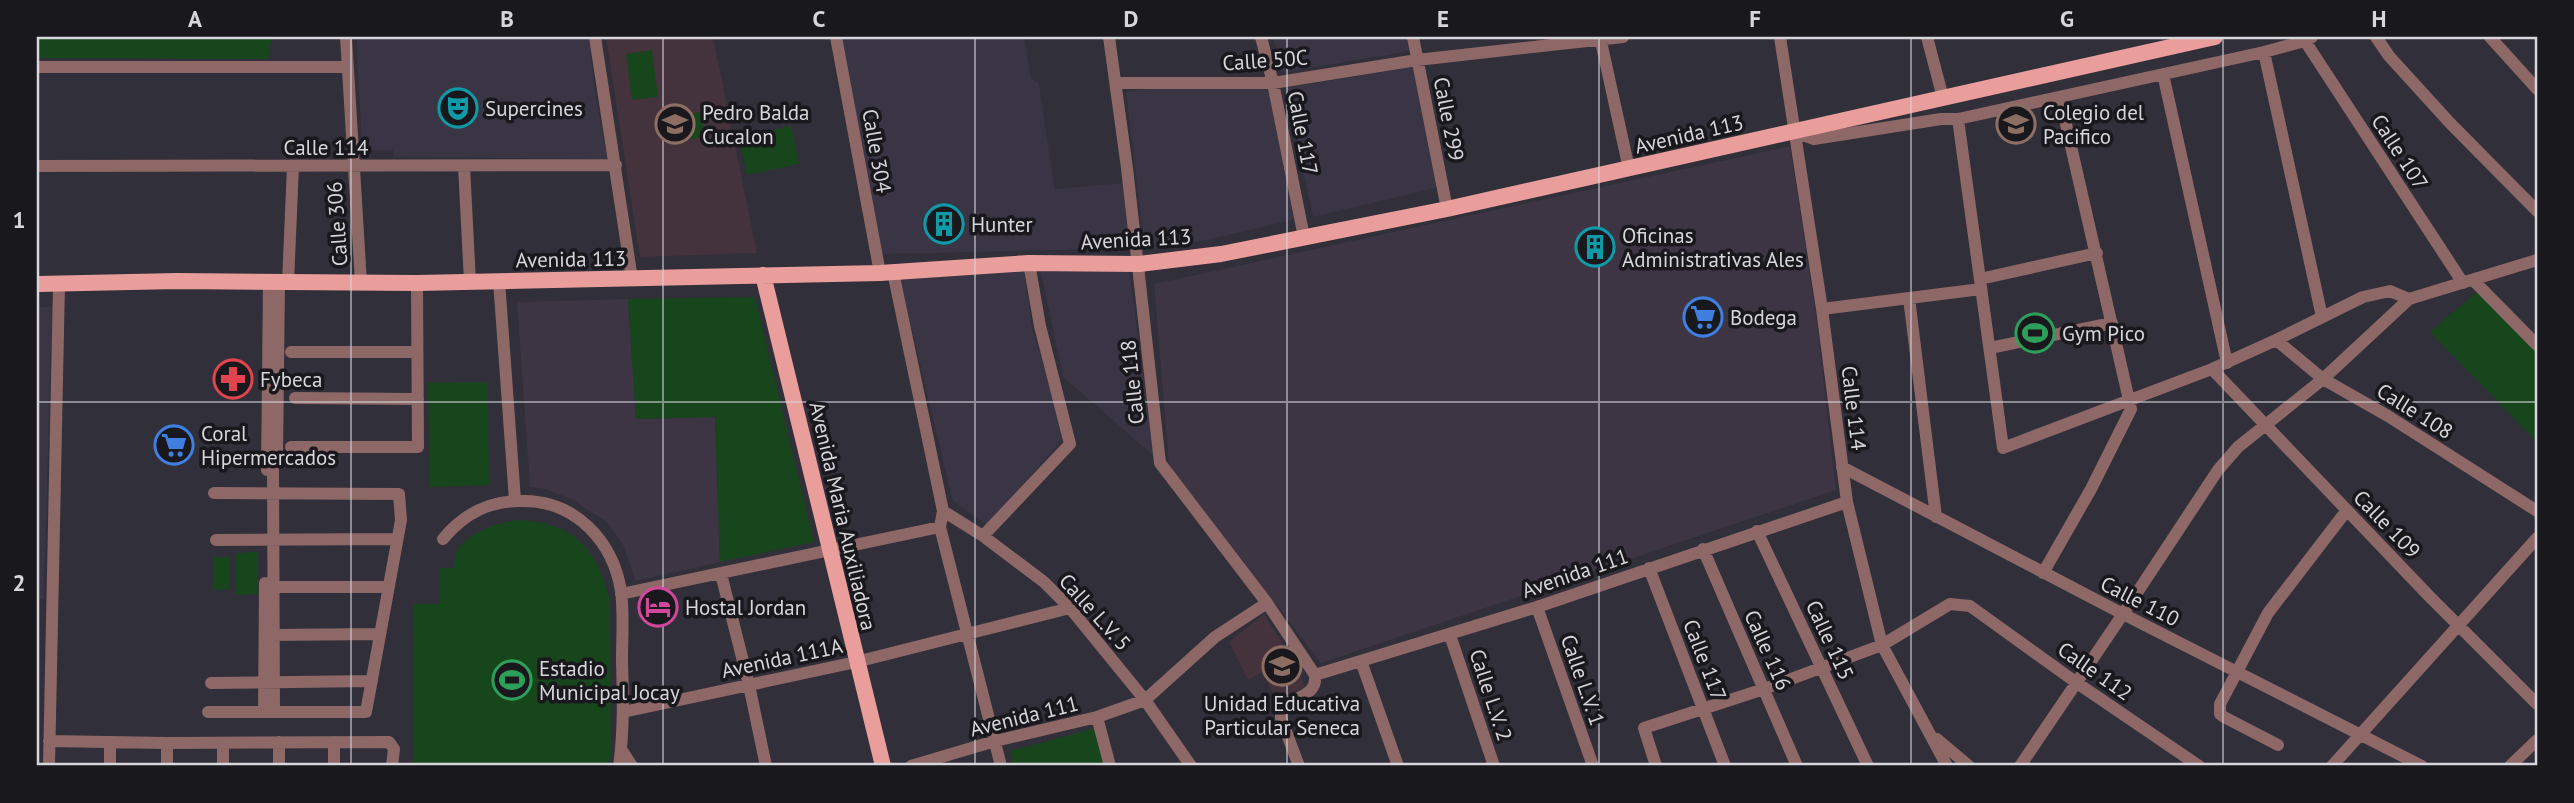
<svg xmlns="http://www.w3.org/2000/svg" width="2574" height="803" viewBox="0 0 2574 803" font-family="'PT Sans',sans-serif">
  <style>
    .built { fill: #393545 }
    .industrial { fill: #3d3444 }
    .education { fill: #44323c }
    .green { fill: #18461c }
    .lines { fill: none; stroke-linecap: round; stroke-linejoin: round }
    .minor { stroke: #8d6867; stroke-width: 12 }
    .major { stroke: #ea9e9b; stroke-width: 16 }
    .grid { fill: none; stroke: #d7d6dc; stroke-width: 2; stroke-opacity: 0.55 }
    .labels { text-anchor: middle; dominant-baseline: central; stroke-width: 7; stroke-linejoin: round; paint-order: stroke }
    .street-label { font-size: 21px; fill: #d7d6dc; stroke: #19181c }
    .poi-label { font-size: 21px; fill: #d7d6dc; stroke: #19181c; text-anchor: start }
    .neatline { fill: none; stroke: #d7d6dc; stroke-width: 2.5 }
    .grid-label { font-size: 23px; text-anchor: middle; font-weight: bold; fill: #d7d6dc }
  </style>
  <rect width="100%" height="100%" fill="#312f39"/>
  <!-- built -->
  <path class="built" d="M356 37H589L595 93 608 162 600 159 394 157 393 150H359V146L362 145Z
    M842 37H1024L1031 79 1039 84 1055 192 1056 189 1123 183 1136 245 1064 250 881 254Z
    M1273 37H1407L1410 51 1287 72 1281 71Z
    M1413 67 1439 187 1313 217 1286 88Z
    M1163 87 1270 89 1297 219 1207 240 1145 250 1126 92Z
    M1040 268 1129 269 1154 456 1063 377Z
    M1024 270 1032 327 1064 438 987 525 953 501 899 277Z
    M37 307H52L44 599H37Z"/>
  <!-- industrial -->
  <path class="industrial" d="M1790 146 1816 316 1836 490 1321 663 1169 465 1154 284Z
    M628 299 636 419 715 417 720 562 636 581 623 545 607 522 571 499 545 489 530 487 517 302Z"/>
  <!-- education -->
  <path class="education" d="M606 37H713L757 253 640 257Z
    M1264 614 1292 658 1305 687 1276 701 1263 672 1248 680 1229 642Z"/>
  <!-- green -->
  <path class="green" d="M37 37H272L268 59 37 58Z
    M652 50 658 97 632 100 626 54Z
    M701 112 705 137 665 143 661 118Z
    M791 126 799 164 747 175 739 137Z
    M2477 292 2537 351V442L2430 332Z
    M755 297 814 542 720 562 715 417 636 419 628 299Z
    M488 382 489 485 430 487 428 383Z
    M519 520C574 523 597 548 610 600L611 755 609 766H414V604H440L439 568H454C455 562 454 555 457 551 470 531 497 522 519 520Z
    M258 552V594L236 595V553Z
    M213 557H229V589L213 590Z
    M1096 728 1105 766H1014L1010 751Z"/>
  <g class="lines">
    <!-- minor -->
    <path class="minor" d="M346 37 361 283
      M595 37 632 279
      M836 37 880 273
      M1109 37 1127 168 1160 463 1267 603 1315 675
      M1261 37 1273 83 1304 237
      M1413 37 1447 209
      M1600 37 1629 169
      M1780 37 1822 309 1847 502 1882 645 1947 766
      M1927 37 1943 98
      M2376 37 2389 56 2450 123 2537 211
      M2490 37 2537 89
      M2305 41 2463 283
      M2264 52 2322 317
      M37 67H347
      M2163 74 2227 363
      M1117 83H1273L1417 60 1623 37
      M1958 119 2003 448 2212 369 2276 340 2363 297 2390 291 2409 299
      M1795 132 1814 139 1941 119H1958L2264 52 2305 41 2312 37
      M37 166 616 165
      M464 166 470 282
      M893 272 943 511 940 527 1001 766
      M1980 279 2097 253
      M499 281 515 500
      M2474 281 2537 345
      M288 283 293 166
      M1909 298 1936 517
      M1822 309 1981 289
      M2276 340 2323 379 2388 416 2537 511
      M1990 348 2112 323
      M291 352H417
      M2212 369 2429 596 2537 704
      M295 398 418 399
      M291 447H418L417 283
      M1842 467 2123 614 2422 766
      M267 470 269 283
      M943 511 983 536 1044 582 1070 608 1145 700 1191 766
      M1757 531 1868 766
      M983 536 1070 444 1040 326 1029 263
      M443 539C465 512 491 500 525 501 577 502 613 542 621 591 624 613 622 637 622 660 623 696 624 731 619 766
      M216 540 397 539
      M1703 549 1797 766
      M1649 568 1725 766
      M2043 573 2091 489 2131 409 2060 98
      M721 574 749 685 766 766
      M267 587H389
      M621 594 940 527
      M1537 607 1593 766
      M269 635 380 634
      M1450 635 1494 766
      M1361 661 1398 766
      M1315 675 1537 607 1847 502
      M211 683 372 681
      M208 712H366L401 520 399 494 214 493
      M264 712 265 583
      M274 712 273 462 277 458 279 283
      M623 712 856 662 1070 608
      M1097 717 1110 766
      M1937 739 1969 766
      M49 741 167 743 389 742 394 749 392 766
      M223 743V766
      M2278 745 2224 717 2220 714V704L2268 613 2347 510
      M621 749 632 766
      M49 766 59 284
      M110 766V742
      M167 766V743
      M279 766V742
      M334 766V742
      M911 766 995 741 1097 717 1145 700 1215 637 1267 603
      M1299 766 1281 718V710C1292 696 1318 697 1315 675
      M1656 766 1644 728 1764 689 1882 645 1950 604 1970 606 2077 683 2199 766
      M2020 766 2123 614 2218 470 2238 447 2323 379 2409 299 2537 260
      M2332 766 2537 538
      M2510 766 2537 740"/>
    <!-- major -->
    <path class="major" d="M763 275 883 766
      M37 284 177 281 417 283 880 273 1029 263 1139 264 1221 254 1447 209 2215 37"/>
  </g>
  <!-- grid -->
  <path class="grid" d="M351 37V766M663 37V766M975 37V766M1287 37V766M1599 37V766M1911 37V766M2223 37V766M37 402H2537"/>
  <!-- icons -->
  <defs>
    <g id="theatre-ring" transform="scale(2.0125)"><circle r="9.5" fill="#19181c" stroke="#0f9aa8" stroke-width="1.5"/><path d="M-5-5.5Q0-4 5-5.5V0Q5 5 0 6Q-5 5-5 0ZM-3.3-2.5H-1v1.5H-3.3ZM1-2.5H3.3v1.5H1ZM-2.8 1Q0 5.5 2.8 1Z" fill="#0f9aa8"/></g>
    <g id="school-ring" transform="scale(2.0125)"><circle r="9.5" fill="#19181c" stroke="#8d6e63" stroke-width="1.5"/><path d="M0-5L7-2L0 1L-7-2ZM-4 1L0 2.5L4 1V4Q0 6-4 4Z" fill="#8d6e63"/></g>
    <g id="university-ring" transform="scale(2.0125)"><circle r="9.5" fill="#19181c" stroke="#8d6e63" stroke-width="1.5"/><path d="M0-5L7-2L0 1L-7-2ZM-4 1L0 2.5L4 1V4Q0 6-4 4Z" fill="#8d6e63"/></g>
    <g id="building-ring" transform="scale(2.0125)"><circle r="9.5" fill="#19181c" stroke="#0f9aa8" stroke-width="1.5"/><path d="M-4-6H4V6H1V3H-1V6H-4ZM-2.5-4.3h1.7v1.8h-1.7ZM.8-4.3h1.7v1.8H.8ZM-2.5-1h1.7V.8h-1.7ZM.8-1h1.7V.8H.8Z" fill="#0f9aa8"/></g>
    <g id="supermarket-ring" transform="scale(2.0125)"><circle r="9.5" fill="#19181c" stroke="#3f7fe0" stroke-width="1.5"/><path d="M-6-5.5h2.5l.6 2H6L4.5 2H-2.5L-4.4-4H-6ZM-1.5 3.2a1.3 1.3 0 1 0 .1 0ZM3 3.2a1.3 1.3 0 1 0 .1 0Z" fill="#3f7fe0"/></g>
    <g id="stadium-ring" transform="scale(2.0125)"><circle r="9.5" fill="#19181c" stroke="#2e9e5b" stroke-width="1.5"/><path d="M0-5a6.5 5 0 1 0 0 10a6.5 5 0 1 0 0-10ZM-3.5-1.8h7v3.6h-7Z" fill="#2e9e5b"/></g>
    <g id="pharmacy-ring" transform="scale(2.0125)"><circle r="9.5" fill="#19181c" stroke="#e0444e" stroke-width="1.5"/><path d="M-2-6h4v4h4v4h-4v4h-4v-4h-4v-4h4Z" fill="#e0444e"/></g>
    <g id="hotel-ring" transform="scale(2.0125)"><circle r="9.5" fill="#19181c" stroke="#d1479c" stroke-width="1.5"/><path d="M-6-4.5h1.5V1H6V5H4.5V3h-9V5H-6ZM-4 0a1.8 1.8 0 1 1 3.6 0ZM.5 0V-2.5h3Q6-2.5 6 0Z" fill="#d1479c"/></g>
  </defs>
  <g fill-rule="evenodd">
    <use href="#theatre-ring" x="458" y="108"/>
    <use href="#school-ring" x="675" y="124"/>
    <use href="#university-ring" x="2016" y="124"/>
    <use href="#building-ring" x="944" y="224"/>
    <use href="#building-ring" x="1595" y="247"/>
    <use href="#supermarket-ring" x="1703" y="317"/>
    <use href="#stadium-ring" x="2035" y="333"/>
    <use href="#pharmacy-ring" x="233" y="379"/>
    <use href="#supermarket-ring" x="174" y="445"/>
    <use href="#hotel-ring" x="658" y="607"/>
    <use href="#school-ring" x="1282" y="666"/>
    <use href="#stadium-ring" x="512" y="680"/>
  </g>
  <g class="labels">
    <!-- street labels -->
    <g class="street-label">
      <text transform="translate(1265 60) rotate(-4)">Calle 50C</text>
      <text transform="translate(1449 119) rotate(79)">Calle 299</text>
      <text transform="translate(1303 133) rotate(79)">Calle 117</text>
      <text transform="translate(1689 134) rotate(-13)">Avenida 113</text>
      <text x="326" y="147">Calle 114</text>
      <text transform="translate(877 151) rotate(80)">Calle 304</text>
      <text transform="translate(2400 152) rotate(57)">Calle 107</text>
      <text transform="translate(337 224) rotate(-94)">Calle 306</text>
      <text transform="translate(1136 239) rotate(-3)">Avenida 113</text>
      <text transform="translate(571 259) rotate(-1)">Avenida 113</text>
      <text transform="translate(1132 382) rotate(-96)">Calle 118</text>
      <text transform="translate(1854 408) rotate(83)">Calle 114</text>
      <text transform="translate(2415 411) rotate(32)">Calle 108</text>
      <text transform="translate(843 516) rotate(77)">Avenida Maria Auxiliadora</text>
      <text transform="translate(2387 524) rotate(46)">Calle 109</text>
      <text transform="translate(1575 573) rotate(-19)">Avenida 111</text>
      <text transform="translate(2140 601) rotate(27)">Calle 110</text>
      <text transform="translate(1095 612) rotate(48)">Calle L.V. 5</text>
      <text transform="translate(1830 640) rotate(65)">Calle 115</text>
      <text transform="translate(1768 650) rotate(66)">Calle 116</text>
      <text transform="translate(782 658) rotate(-12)">Avenida 111A</text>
      <text transform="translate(1705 660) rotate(69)">Calle 117</text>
      <text transform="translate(2095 671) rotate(35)">Calle 112</text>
      <text transform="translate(1583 680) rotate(71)">Calle L.V. 1</text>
      <text transform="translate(1491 695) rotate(72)">Calle L.V. 2</text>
      <text transform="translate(1024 716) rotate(-14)">Avenida 111</text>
    </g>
    <!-- poi labels -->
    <g class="poi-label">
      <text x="485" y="108">Supercines</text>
      <text x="702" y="112">Pedro Balda<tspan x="702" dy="24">Cucalon</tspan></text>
      <text x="2043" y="112">Colegio del<tspan x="2043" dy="24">Pacifico</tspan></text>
      <text x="971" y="224">Hunter</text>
      <text x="1622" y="235">Oficinas<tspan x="1622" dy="24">Administrativas Ales</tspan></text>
      <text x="1730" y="317">Bodega</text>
      <text x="2062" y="333">Gym Pico</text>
      <text x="260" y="379">Fybeca</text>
      <text x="201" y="433">Coral<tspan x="201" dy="24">Hipermercados</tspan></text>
      <text x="685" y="607">Hostal Jordan</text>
      <text x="539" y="668">Estadio<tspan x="539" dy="24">Municipal Jocay</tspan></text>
      <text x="1282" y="703" text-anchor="middle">Unidad Educativa<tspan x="1282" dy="24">Particular Seneca</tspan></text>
    </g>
  </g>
  <!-- border -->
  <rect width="2574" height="803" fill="none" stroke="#19181c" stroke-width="77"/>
  <rect x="38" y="38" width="2498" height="726" class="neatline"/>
  <g class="grid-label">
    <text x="195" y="27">A</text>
    <text x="507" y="27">B</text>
    <text x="819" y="27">C</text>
    <text x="1131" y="27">D</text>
    <text x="1443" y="27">E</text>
    <text x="1755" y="27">F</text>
    <text x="2067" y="27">G</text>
    <text x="2379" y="27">H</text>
    <text x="19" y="228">1</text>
    <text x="19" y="591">2</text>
  </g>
</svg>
